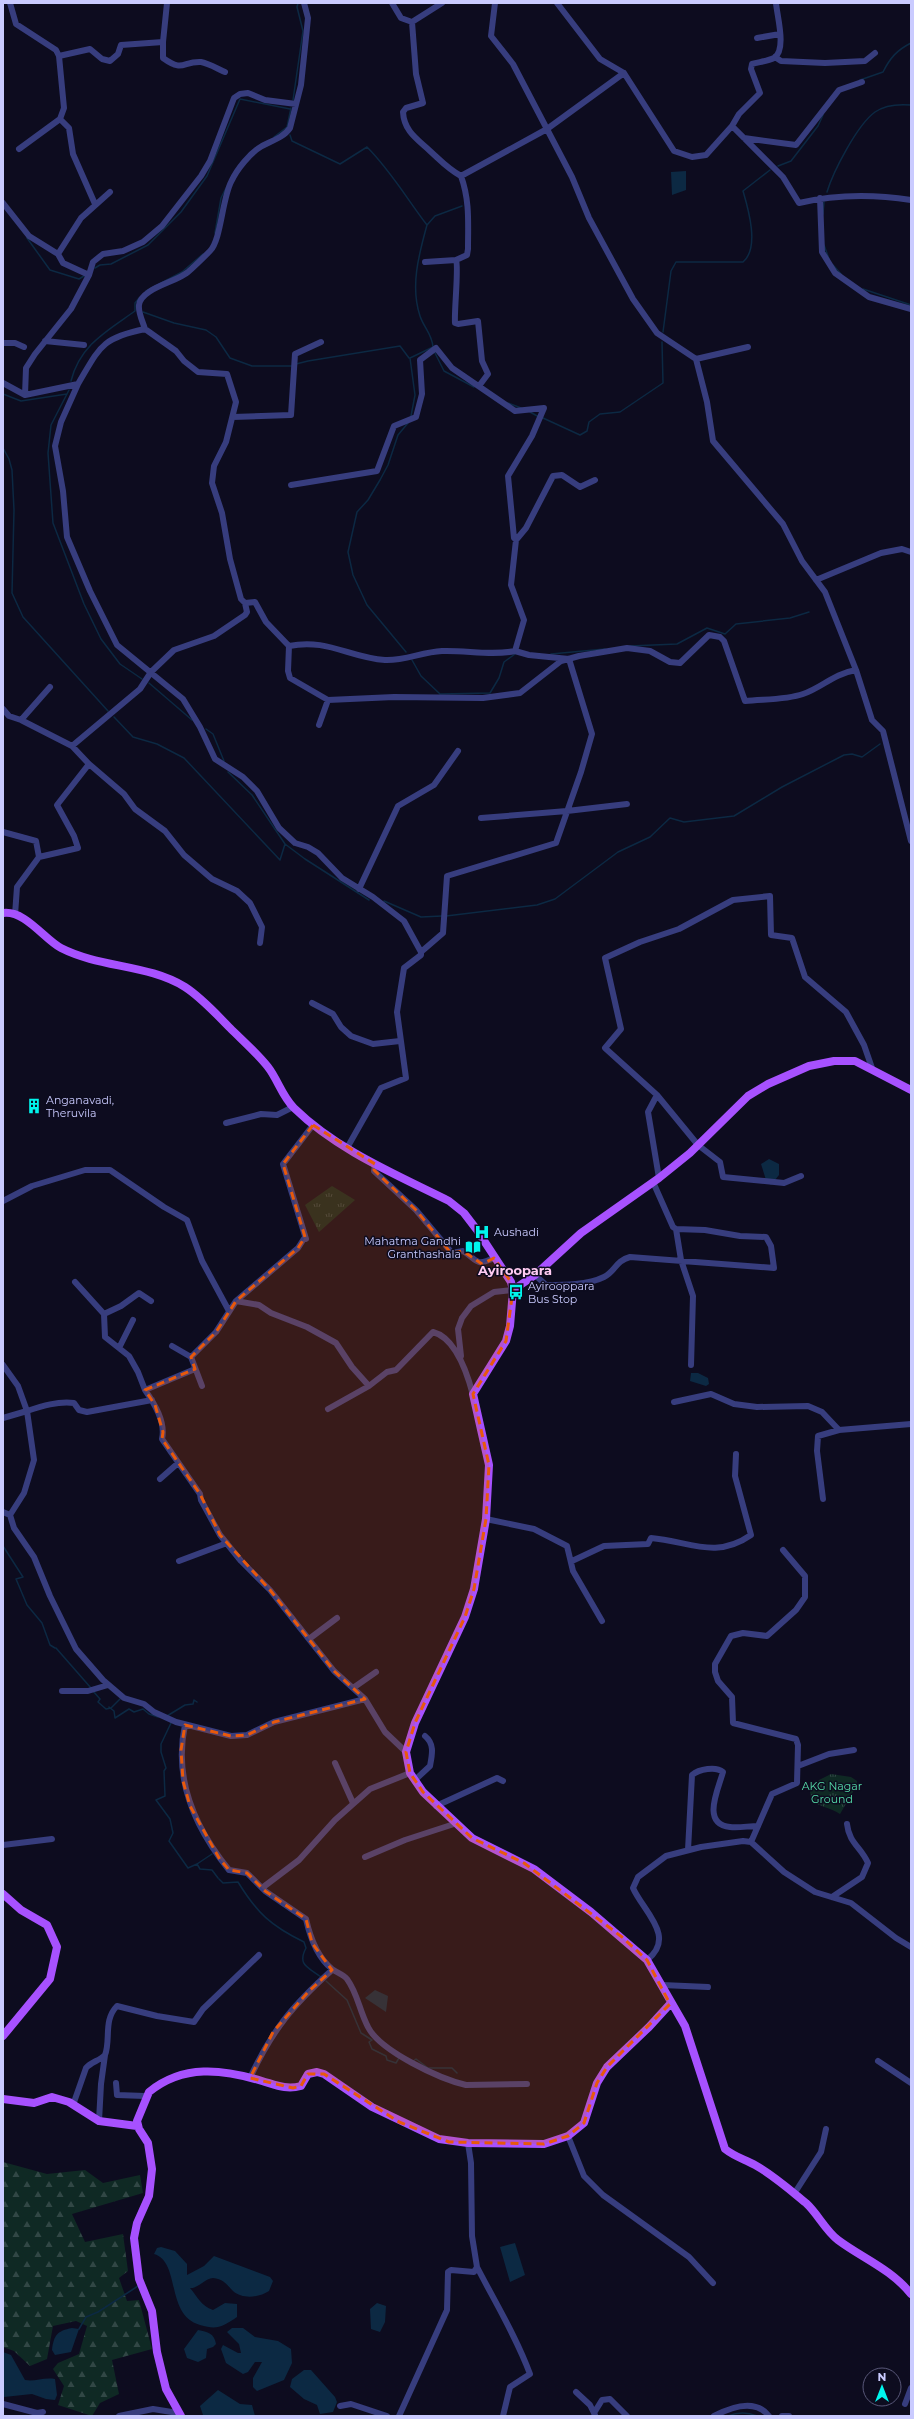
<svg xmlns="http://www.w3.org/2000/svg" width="914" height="2419" viewBox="0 0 914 2419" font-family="Montserrat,sans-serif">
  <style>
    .forest { fill: url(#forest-firs) }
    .park { fill: url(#park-tufts) }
    .water { fill: #0c2943 }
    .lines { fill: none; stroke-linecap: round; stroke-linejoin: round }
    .stream { stroke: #0c2943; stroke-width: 1.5 }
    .minor { stroke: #373d7e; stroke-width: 6 }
    .major { stroke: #a751ff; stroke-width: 8 }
    .marked { fill: #e8590c; fill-opacity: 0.2; stroke: #e8590c; stroke-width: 3; stroke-dasharray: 8 5; stroke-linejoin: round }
    .labels { text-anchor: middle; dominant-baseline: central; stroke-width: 3; stroke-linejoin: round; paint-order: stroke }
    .poi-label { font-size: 11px; fill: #cacbff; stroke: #0d0c1f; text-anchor: start }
    .park-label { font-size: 11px; fill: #56dfab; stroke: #0d0c1f }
    .quarter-label { font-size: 13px; font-weight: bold; fill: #ffccf3; stroke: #0d0c1f }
  </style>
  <defs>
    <pattern id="forest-firs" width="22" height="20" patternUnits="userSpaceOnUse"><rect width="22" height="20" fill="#0f2924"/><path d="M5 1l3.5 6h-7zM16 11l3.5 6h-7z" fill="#314745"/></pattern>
    <pattern id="park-tufts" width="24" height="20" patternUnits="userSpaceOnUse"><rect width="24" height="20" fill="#0f2924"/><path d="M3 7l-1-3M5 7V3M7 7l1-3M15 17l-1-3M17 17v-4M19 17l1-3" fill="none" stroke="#314745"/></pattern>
  </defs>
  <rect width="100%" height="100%" fill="#0d0c1f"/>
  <!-- forest -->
  <path class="forest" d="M3 2162 47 2174 85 2170 103 2183 140 2175 143 2193 72 2214 85 2242 123 2234 128 2271 119 2278 127 2301 139 2300 152 2349 112 2360 119 2394 100 2403 92 2416 58 2405 64 2386 53 2369 58 2363 79 2354 87 2326 76 2321 53 2326 47 2359 30 2366 14 2351 3 2347Z"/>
  <!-- park -->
  <path class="park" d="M332 1186 355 1200 319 1232 305 1205Z
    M831 1774 851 1777 857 1781V1785L840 1814C830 1807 820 1808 811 1799L810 1791 819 1780Z"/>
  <!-- water -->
  <path class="water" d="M686 171V190L672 195 671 172Z
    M769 1159 779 1164V1175L771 1185 766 1180 761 1164Z
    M691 1373H698L708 1378 709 1384 706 1386 690 1381Z
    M375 1990 388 1996 386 2012 365 1998Z
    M515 2243 525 2275 510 2282 500 2247Z
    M161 2247 175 2251 187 2264V2275L204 2266 214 2256 270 2277 273 2281 269 2291C260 2297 243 2300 233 2291 227 2285 224 2279 213 2278 205 2278 198 2289 190 2288 197 2296 201 2306 213 2310L225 2303 237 2304V2317C222 2327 217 2330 200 2325 165 2315 181 2262 154 2254L157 2248Z
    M377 2303 386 2306 385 2322 380 2332 371 2329 370 2309Z
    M72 2328 79 2329 71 2352 55 2355 52 2350C54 2335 57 2331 72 2328Z
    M232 2328H243L255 2337 278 2341 291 2349 292 2363 284 2380 257 2391 253 2387V2378L262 2362H255L248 2372 243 2374 226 2363 221 2349 223 2345 238 2353H241L239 2344 227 2332Z
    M198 2330C208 2332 214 2333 216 2344L213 2347 207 2349 206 2358 198 2362 187 2358 184 2349Z
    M3 2352 11 2355 25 2380C35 2382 43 2377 55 2379L57 2395 55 2400 46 2399 32 2394 4 2397Z
    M304 2370H311L335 2397 337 2402 333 2412 320 2414 317 2405 304 2399 290 2387 292 2379Z
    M218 2390 240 2404 252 2405 255 2416 203 2415 200 2406Z"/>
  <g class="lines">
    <!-- stream -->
    <path class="stream" d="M860 80 883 72C890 58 897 50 911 43
      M293 100 303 31 297 7 298 3
      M290 135 292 141 340 164 367 147C391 171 407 199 427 225L435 216 462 206
      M274 137 287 127 291 108
      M778 166 791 161 818 126 823 115
      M827 192C833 172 857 125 875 112 885 105 899 104 911 105
      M823 214 824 202
      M215 233 221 198 226 188
      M27 238 50 270 79 279 84 276
      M824 245 829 259
      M833 265 841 274
      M95 268 100 265 111 264 148 245 181 212 207 176 240 99 290 109
      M863 289 911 305
      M146 291 182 272 203 254
      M143 312 174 323 206 330 216 337 230 358 252 366H293
      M663 332 671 271 676 262H743C760 248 748 208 743 191L770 170
      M434 351 444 371 474 387
      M296 364 308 361 400 346 409 358
      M71 381C80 345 107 331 135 311V303L139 298
      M69 390 51 425 48 453 53 523 84 604 101 639 120 664 142 679
      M3 394 21 401 67 394
      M508 403 521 408
      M530 412 539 417
      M411 416 415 395 410 358 433 347C432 334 424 328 420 316 410 286 419 254 427 225
      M543 418 580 435 587 431 589 422 600 414 620 412 663 383 662 342
      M3 448 9 459 12 470 14 510 12 593 23 617 108 711
      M630 646 677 644 707 628 725 634 736 624 790 618 809 612
      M406 652 367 605 353 575 348 552 357 512 368 500 380 480 388 465 398 435 408 423
      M551 654 605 649
      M412 660 421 676 440 694 490 693 499 678 504 662 515 654
      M149 683 192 720
      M114 717 133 737 157 744 184 758 280 860 285 844 305 859 369 900
      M206 729 213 734 224 761
      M228 772 252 795 285 844
      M384 901 421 917 442 916
      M446 916 537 905 555 899 618 852 650 837 670 818 684 822 734 816 782 787 844 755 852 754 862 757 880 744
      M3 1546 23 1577 16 1579 27 1605 42 1623 50 1645 55 1648
      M56 1648 91 1688
      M93 1691 100 1699 98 1702 106 1709 111 1708 120 1699
      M109 1707 114 1711 115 1718 129 1709 134 1712 143 1709 149 1714 158 1717
      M167 1716 185 1705 193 1704 194 1700 197 1702
      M171 1723 161 1744V1752L166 1768 164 1771 165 1796 156 1800 170 1819 173 1833 169 1841 188 1868 197 1864 200 1869 212 1870 218 1878
      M197 1864 212 1854
      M219 1879 223 1883 238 1882C257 1913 271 1926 304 1942L306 1948C297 1965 308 1967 321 1977
      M326 1981 347 2000 361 2033 372 2040 369 2042 372 2049 386 2056 387 2060 396 2063 399 2058
      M413 2061 416 2059 428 2068H452L457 2073
      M79 2329 86 2317 98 2312 138 2286
      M728 2416C738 2412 747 2412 757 2416"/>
    <!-- minor -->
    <path class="minor" d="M10 3 16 24 56 50 59 56 64 108 60 119 19 149
      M392 3 401 18 412 22
      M442 3 412 22 416 74 423 103 406 108 403 112C404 131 417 139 430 151 441 161 448 169 461 176 470 201 468 223 468 249L467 255 456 260C459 266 454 311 455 323L458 324 478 321 482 361 488 374 479 386
      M495 3 491 36 513 64 572 177 589 218 633 299 657 333 696 359 707 402 713 441 783 524 802 561 825 592 856 670 872 720 883 731 911 841
      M557 3 600 59 624 73 674 151 692 157 706 155 732 126 783 177 799 203C837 194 873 194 911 200
      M757 38 780 34
      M163 42V58C184 73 182 61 201 62 208 63 218 69 225 72
      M59 56 90 49 102 59 110 61 118 54 121 45 163 42 167 3
      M775 57 781 61 825 63 865 61 875 53
      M60 119 69 128 73 154 95 204
      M732 126 739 114 760 93 751 69 752 64C759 62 768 61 774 58 787 50 777 16 776 3
      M744 138 796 145 839 90 862 82
      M461 176 547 129 624 73
      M820 198 822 252 835 273 869 297 911 309
      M3 203 29 236 58 254 63 263 89 275
      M58 254 81 218 110 192
      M425 262 456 260
      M145 329C143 322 138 313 139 305 141 288 177 282 188 272 195 266 203 258 210 251 221 240 222 200 231 182 237 169 250 153 262 146 272 141 284 137 290 128L301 85 307 28 308 18 304 3
      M45 341 84 345
      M3 343H15L24 347
      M696 359 748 347
      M3 383 25 395 78 384C100 347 101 338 145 329L176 351 184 361 198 372 227 374 236 402 226 442 214 466 212 483 222 513 230 559 241 599 245 603 255 602 266 622 289 646 288 671 290 678 328 700 394 697 483 698 520 693 561 661 579 656 627 648 650 651 670 662 680 663 709 635 720 637 724 641 745 701C764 699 786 700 803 694 823 687 833 674 856 670
      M78 384 61 422 55 446 63 491 67 537 90 591 117 645 183 699 200 727 215 759 243 777 257 791 279 828 295 843 308 847 318 853 342 878 373 897 404 921 421 952V955L404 968 397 1012 406 1078 381 1088 347 1148
      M25 395 26 368 35 354 71 309 89 275 93 262 103 254 123 251 143 242 162 226 201 176 210 161 234 98 240 94 248 93 265 100 296 104
      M233 417 291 415 295 354 321 342
      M291 485 377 471 394 426 416 417 422 394 420 360 436 348 452 368 515 411 544 408 532 436 508 476 514 538 516 540
      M816 580 881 553 902 549 911 552
      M289 646C327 638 350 658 385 660 404 661 422 652 442 651 466 650 491 656 515 651L524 620 511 585 516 540 526 528 553 476 562 475 580 487 595 480
      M50 687 21 720 72 746 89 764 124 794 135 809 165 831 184 855 212 879 237 891 250 903 262 927 260 943
      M3 709 9 716 21 720
      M319 725 328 700
      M72 746 140 689 151 672 174 650 214 636 245 615 247 612 245 603
      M481 818 567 811 627 804
      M3 832 36 841 39 857
      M359 889 398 806 434 785 458 751
      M15 915 17 887 39 857 78 848 74 836 57 805 89 764
      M421 952 443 933 447 876 556 843 581 772 592 734 569 659 529 655 515 651
      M312 1003 333 1014 341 1027 351 1036 373 1044 400 1041
      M657 1095 648 1112 659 1178
      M226 1123 261 1114 277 1115 293 1107
      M375 1164 374 1171 416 1210 452 1253 463 1251C478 1260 474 1267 494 1258
      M801 1176 784 1183 723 1177 720 1162 698 1145 657 1095 605 1048 621 1029 605 958 640 942 679 929 733 900 770 896 771 935 792 938 805 977 846 1012 864 1045 872 1068
      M3 1201 32 1186 85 1170H110L164 1207 187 1220 202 1261 229 1311
      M676 1229 681 1260 693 1296 691 1365
      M306 1239 283 1164 313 1125
      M535 1275 546 1285C563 1285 588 1285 604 1277 616 1271 615 1261 630 1257L774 1268 771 1246 766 1237 740 1236 705 1230 676 1229 673 1227 653 1182
      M75 1282 104 1314 105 1337 129 1356 138 1372 145 1390 195 1369
      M236 1301 259 1305 271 1313 307 1327 336 1343 352 1367 369 1386 328 1409
      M104 1314 121 1306 139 1293 151 1301
      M172 1346 191 1357 216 1332 236 1301 298 1248 305 1237
      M119 1348 133 1320
      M461 1356 458 1329 462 1318 471 1306 494 1292 513 1290
      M191 1357 202 1386
      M3 1365 18 1386 27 1411 3 1418
      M369 1386 387 1372 396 1370 433 1332C456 1338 468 1376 473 1395
      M145 1390C154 1403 166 1422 162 1439L200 1494 201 1500 220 1535 241 1561 270 1590 334 1671 365 1699 385 1732 406 1752
      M674 1402 711 1394 734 1404 757 1407 808 1406 822 1412 839 1430
      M160 1479 177 1464
      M823 1499 817 1451 818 1436 839 1430 911 1424
      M3 1512 10 1515 14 1528 34 1557 50 1596 76 1649 103 1680 124 1698 144 1704 154 1712 176 1722 231 1736 247 1735 274 1722 365 1699
      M10 1515 24 1493 34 1460 27 1411C42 1406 58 1401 74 1403L79 1410 87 1412 152 1400
      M486 1519 534 1529 567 1546 573 1571 602 1621
      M179 1561 227 1543
      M572 1561 604 1546 648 1544 651 1538C689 1541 715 1560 751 1535L735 1476 736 1454
      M309 1639 337 1618
      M353 1688 376 1672
      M62 1691H88L108 1685
      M185 1725C173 1780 195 1828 229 1870L247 1873 265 1891 306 1919C310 1937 317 1957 332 1969 337 1973 343 1974 347 1979 358 1994 359 2010 368 2027 380 2051 440 2079 466 2085L527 2084
      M335 1763 353 1803
      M798 1766 829 1754 854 1750
      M415 1780 430 1766C432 1755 435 1744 425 1736
      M436 1806 497 1778 503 1781
      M751 1842 772 1794 797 1783 798 1745 796 1739 733 1723 732 1697 718 1681 715 1672V1664L731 1636 743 1633 767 1636 796 1610 805 1597V1576L783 1550
      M3 1845 52 1839
      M688 1850 692 1775C699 1769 716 1766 723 1772 718 1790 701 1824 730 1827 739 1828 749 1826 758 1826
      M365 1857 405 1840 454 1824
      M262 1888 299 1860 335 1820 370 1789 410 1773
      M832 1897 862 1877 868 1863C861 1847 849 1843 847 1824
      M647 1960C677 1937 643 1911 633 1888L638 1877 666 1856 701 1847 743 1841 751 1842 784 1872 815 1892 851 1903 896 1938 911 1947
      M662 1985 708 1987
      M878 2061 911 2083
      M250 2078C272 2030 293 2005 332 1970
      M116 2083 117 2095 145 2096
      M73 2105 86 2068C91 2062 99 2061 105 2055 111 2040 103 2020 117 2006L157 2016 194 2022 203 2009 259 1955
      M99 2121 101 2084 105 2055
      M568 2136 584 2176 603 2195 689 2257 713 2283
      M794 2194 821 2152 826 2129
      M477 2267C495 2302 516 2336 530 2374L510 2387 503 2416
      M576 2392 590 2405 595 2415
      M3 2404 37 2413 43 2412
      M905 2404 911 2388
      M340 2406 351 2404 387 2416
      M594 2413 602 2400 610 2399 627 2416
      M119 2416 153 2409 178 2413
      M399 2416 447 2310 448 2272 451 2270 474 2272 477 2267 472 2236 471 2163 468 2143
      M714 2416C731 2407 755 2398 769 2416
      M782 2416H789"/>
    <!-- major -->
    <path class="major" d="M3 913C25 910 44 939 61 948 100 968 148 964 185 987 202 998 216 1014 230 1028 242 1040 257 1053 268 1067 278 1080 282 1096 294 1108 337 1150 395 1174 449 1201L464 1213 477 1230 511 1282 513 1290 510 1326 506 1341 473 1394 489 1465 486 1519 474 1589 465 1617 415 1723 406 1752 410 1773 423 1792 472 1838 534 1869 591 1912 647 1960 685 2026 725 2149C735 2157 744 2159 755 2165 773 2175 790 2190 806 2203 818 2214 825 2230 838 2240 862 2258 891 2269 911 2294
      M513 1290 535 1275 581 1233 659 1178 690 1153 748 1096 768 1084 809 1066 834 1061H855L911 1090
      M3 1894 21 1910 47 1925 57 1947 50 1979 3 2036
      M3 2099 34 2103 52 2097 69 2102 99 2121 137 2126
      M181 2416 166 2389 157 2352 152 2311 139 2279 134 2238 137 2223 149 2196 152 2169 148 2143 139 2129 137 2121 149 2092C183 2064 223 2069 262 2081 276 2085 286 2090 301 2086L308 2074 317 2072 324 2074 372 2107 439 2139 468 2143 544 2144 568 2136 584 2123 597 2083 607 2067 649 2027 670 2004"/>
  </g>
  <!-- marked area -->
  <path class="marked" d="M313 1125 375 1164 374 1170 416 1210 451 1253 463 1251 482 1264 494 1258 511 1282 513 1290 506 1341 473 1394 489 1465 486 1519 474 1589 465 1617 415 1723 406 1752 410 1773 423 1792 472 1838 524 1863 622 1937 647 1960 670 2004 607 2067 597 2083 584 2123 568 2136 544 2144 449 2142 399 2122 324 2074H308L301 2086 293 2088 250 2078 273 2032 308 1992 332 1970 312 1943 306 1919 265 1891 247 1873 229 1870 219 1858 190 1806 183 1781 181 1750 185 1725 231 1736 247 1735 274 1722 365 1699 334 1671 270 1590 220 1535 200 1494 162 1439 163 1432 155 1405 145 1390 195 1369 191 1357 216 1332 236 1301 298 1248 305 1237 283 1164Z"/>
  <!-- icons -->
  <defs>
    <g id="building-bare" transform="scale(1.2)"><path d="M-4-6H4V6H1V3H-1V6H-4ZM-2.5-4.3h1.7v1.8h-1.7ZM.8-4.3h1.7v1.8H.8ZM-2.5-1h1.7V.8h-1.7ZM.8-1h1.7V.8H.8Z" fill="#00f5ed" stroke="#0d0c1f" stroke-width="2.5" paint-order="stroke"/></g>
    <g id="hospital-bare" transform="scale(1.2)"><path d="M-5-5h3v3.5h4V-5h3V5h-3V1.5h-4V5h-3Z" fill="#00f5ed" stroke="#0d0c1f" stroke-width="2.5" paint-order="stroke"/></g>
    <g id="library-bare" transform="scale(1.2)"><path d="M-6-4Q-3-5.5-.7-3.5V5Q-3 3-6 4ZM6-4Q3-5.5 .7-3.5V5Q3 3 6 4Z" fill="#00f5ed" stroke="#0d0c1f" stroke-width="2.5" paint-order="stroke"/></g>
    <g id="bus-bare" transform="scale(1.2)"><path d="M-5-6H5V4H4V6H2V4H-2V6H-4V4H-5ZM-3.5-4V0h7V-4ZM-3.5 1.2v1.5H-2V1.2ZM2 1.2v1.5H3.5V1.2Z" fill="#00f5ed" stroke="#0d0c1f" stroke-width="2.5" paint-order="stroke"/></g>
  </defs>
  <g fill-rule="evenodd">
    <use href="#building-bare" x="34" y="1106"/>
    <use href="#hospital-bare" x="482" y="1232"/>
    <use href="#library-bare" x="473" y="1247"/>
    <use href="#bus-bare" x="516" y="1292"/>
  </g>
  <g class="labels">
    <!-- poi labels -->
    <g class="poi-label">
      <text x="46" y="1100">Anganavadi,<tspan x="46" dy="13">Theruvila</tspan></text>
      <text x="494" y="1232">Aushadi</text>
      <text x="461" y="1241" text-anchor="end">Mahatma Gandhi<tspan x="461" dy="13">Granthashala</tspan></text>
      <text x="528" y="1286">Ayirooppara<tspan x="528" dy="13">Bus Stop</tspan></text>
    </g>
    <!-- park labels -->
    <g class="park-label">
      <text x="832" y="1786">AKG Nagar<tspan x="832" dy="13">Ground</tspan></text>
    </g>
    <!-- quarter labels -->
    <g class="quarter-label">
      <text x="515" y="1270">Ayiroopara</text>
    </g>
  </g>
  <!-- border -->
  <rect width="914" height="2419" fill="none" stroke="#cacbff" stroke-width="8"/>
  <!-- north arrow -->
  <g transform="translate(882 2387)"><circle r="19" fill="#0d0c1f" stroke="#595879"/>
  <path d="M0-3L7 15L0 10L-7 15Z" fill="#00f5ed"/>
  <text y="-6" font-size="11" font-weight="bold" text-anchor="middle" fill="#cacbff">N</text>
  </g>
</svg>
